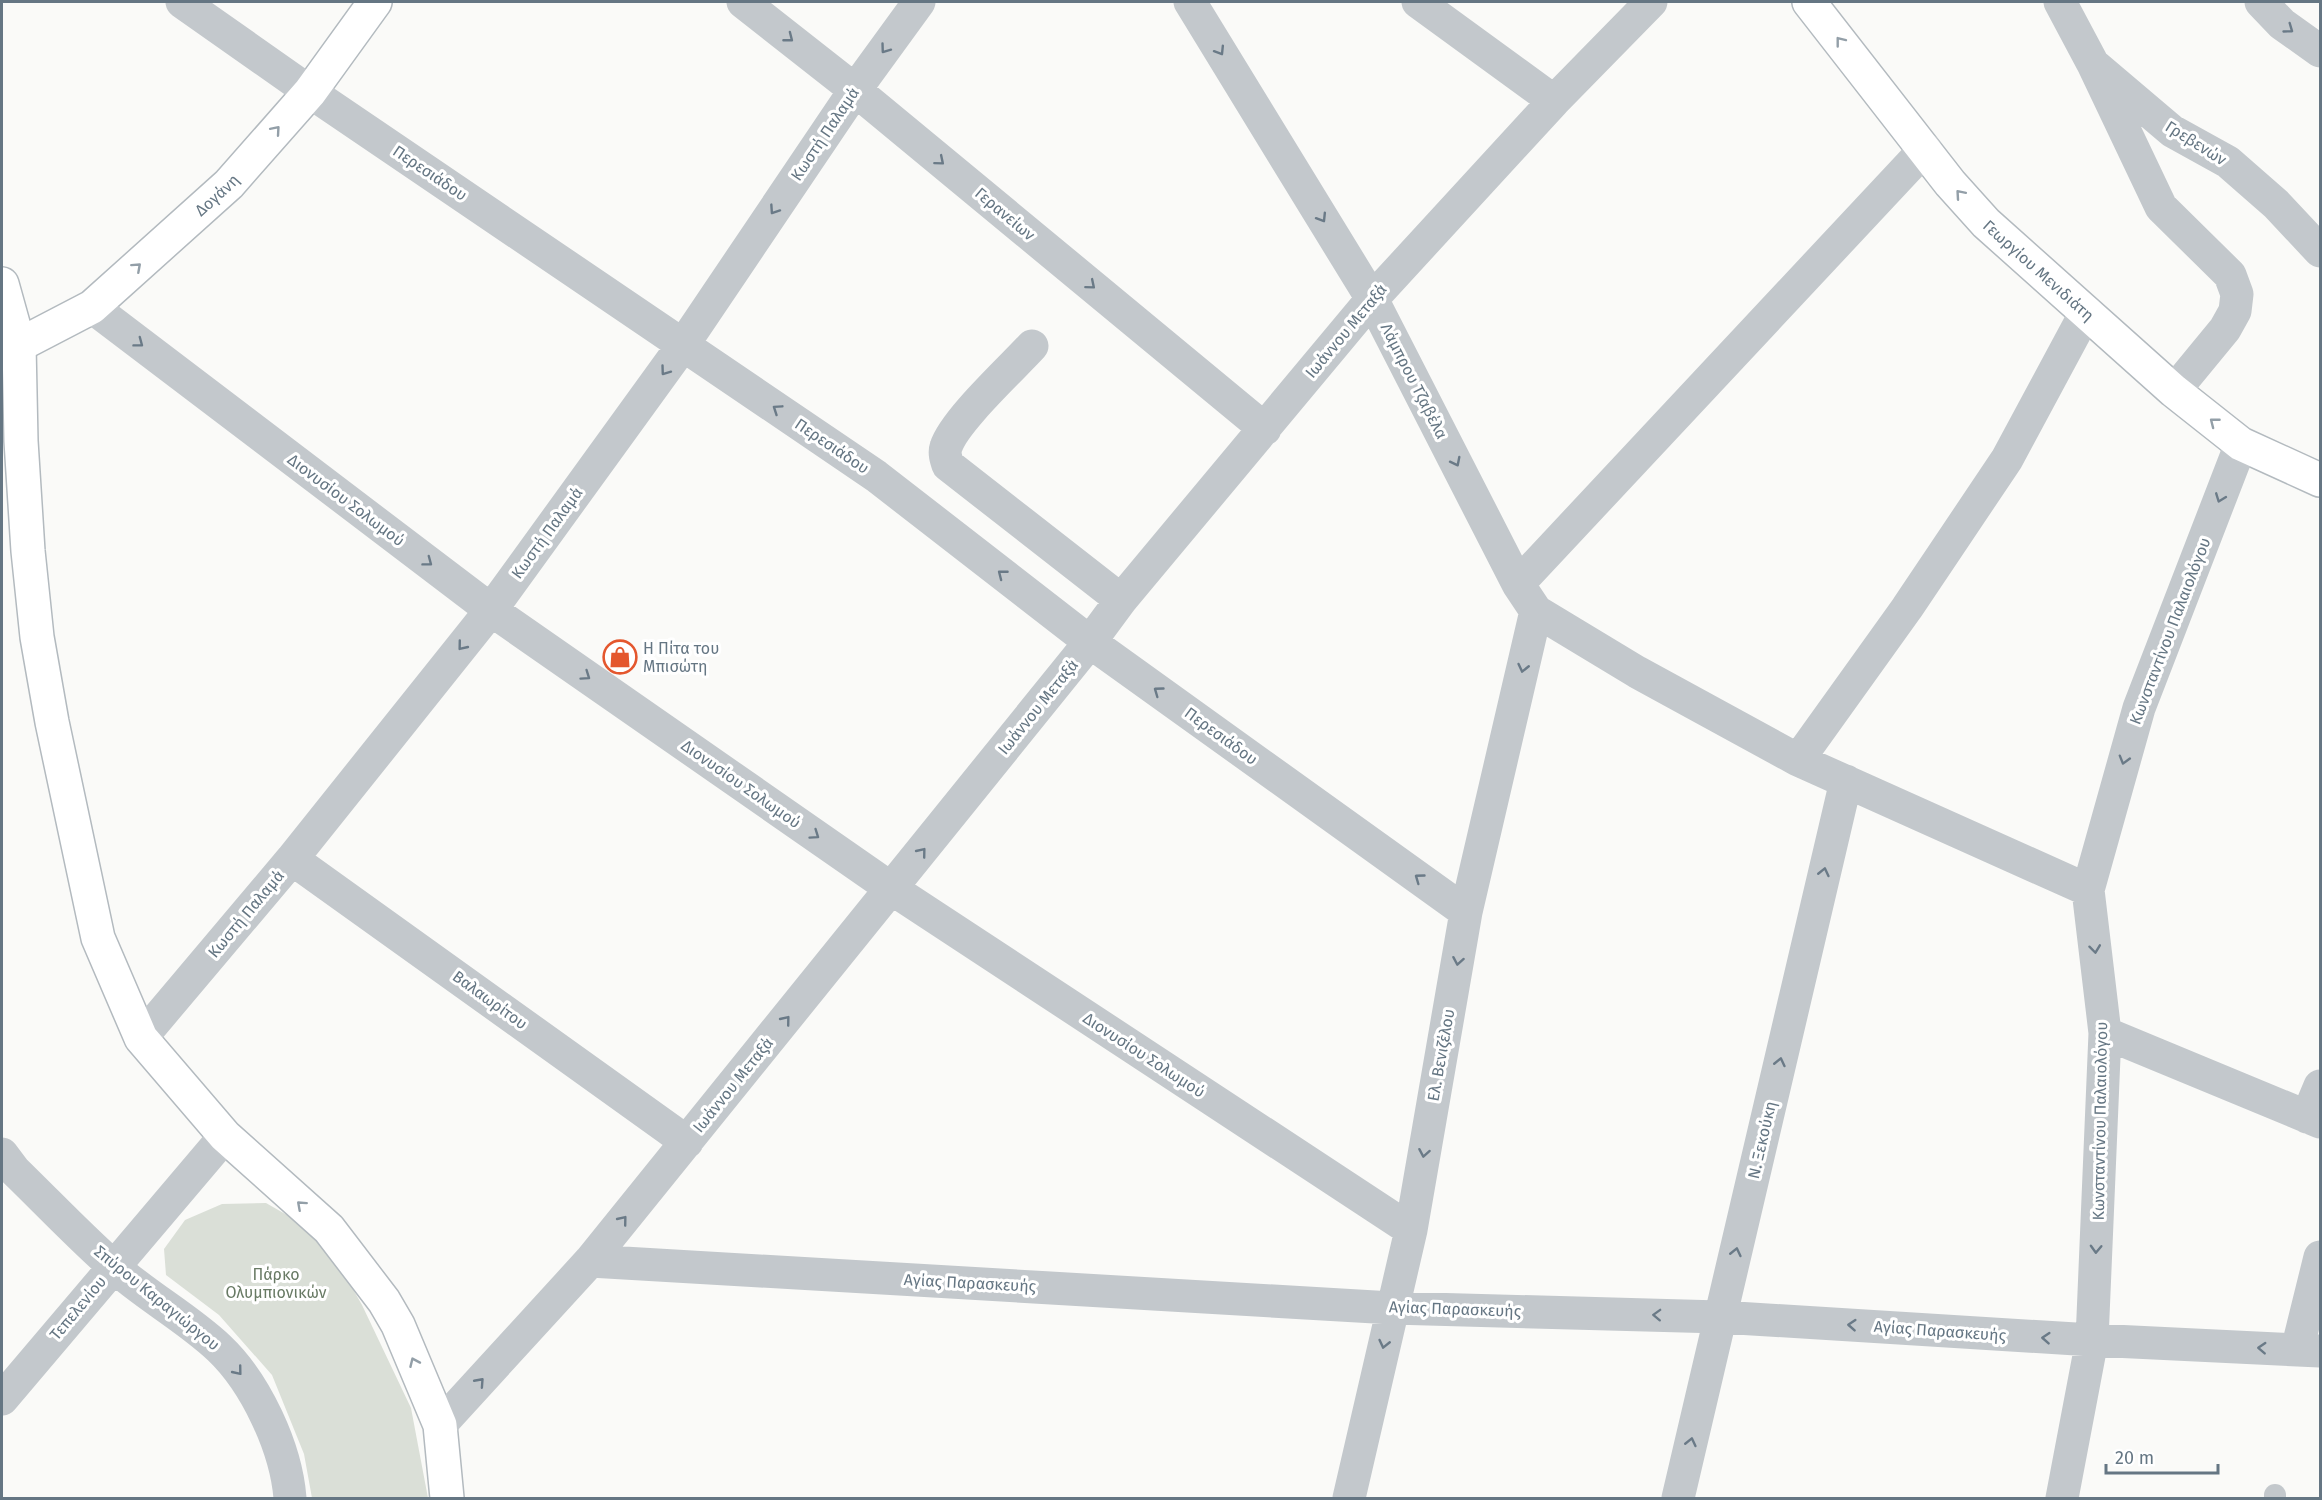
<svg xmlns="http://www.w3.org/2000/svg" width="2322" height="1500" viewBox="0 0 2322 1500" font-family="'Fira Sans',sans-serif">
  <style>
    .green { fill: #dadfd7 }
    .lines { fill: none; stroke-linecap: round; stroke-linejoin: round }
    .secondary-casing { stroke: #b3babf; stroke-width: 36 }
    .lane { stroke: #c3c8cc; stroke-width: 22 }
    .street { stroke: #c3c8cc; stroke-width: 33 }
    .secondary { stroke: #fff; stroke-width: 33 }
    .oneway { stroke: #6a7a87 }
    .oneway2 { stroke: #939fa8 }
    .labels { text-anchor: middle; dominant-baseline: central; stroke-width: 6; stroke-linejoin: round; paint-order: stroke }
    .street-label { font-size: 16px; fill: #657683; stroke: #fff }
    .poi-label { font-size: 16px; fill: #657683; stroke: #fff; text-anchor: start }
    .park-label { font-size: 16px; fill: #687a64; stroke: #fff }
  </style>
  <rect width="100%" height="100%" fill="#fafaf8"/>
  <!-- green -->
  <path class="green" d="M266 1203 322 1235 362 1305 411 1408 428 1498H312L304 1454 272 1375 219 1315 166 1275 164 1249 185 1220 222 1204Z"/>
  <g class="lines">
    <!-- secondary casing -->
    <g class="secondary-casing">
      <g id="secondary">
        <path id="s1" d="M1809 2 1950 183 1986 223 2174 391 2241 444 2320 480"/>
        <path d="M2 284 19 345 21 441 28 551 37 637 52 722 98 938 141 1038 225 1136 329 1229 384 1301 398 1325 440 1425 447 1498"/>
        <path id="s2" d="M19 345 92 307 229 184 310 92 375 2"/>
      </g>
    </g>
    <!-- lane -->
    <path class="lane" d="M2275 1498V1495"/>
    <!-- street -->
    <path class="street" d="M182 2 310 92 876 476 1090 642 1466 912
      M743 2 855 90 1265 429
      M1190 2 1372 299 1518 584 1536 611 1637 672 1798 760 2088 890
      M1418 2 1554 101
      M2060 2 2093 64 2172 131 2228 162 2276 204 2320 251
      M2261 2 2282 24 2320 51
      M2093 64 2161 207 2230 275 2237 294 2235 311 2225 329 2174 391
      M92 307 491 610 892 889 1411 1230
      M1032 346C1012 368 954 421 946 447 944 453 946 459 948 465L1121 600
      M1518 584 1925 149
      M1798 760 1907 608 2007 459 2086 312
      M292 859 687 1142
      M2105 1033 2320 1122
      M141 1038 292 859 491 610 683 345 855 90 919 2
      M2307 1117 2320 1086
      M2 1154 14 1170C47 1202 79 1236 113 1266 146 1296 186 1317 219 1348 256 1383 286 1448 290 1498
      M590 1261 1392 1308 1720 1317 2092 1340 2320 1351
      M2297 1350 2320 1257
      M2 1399 225 1136
      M440 1425 590 1261 1090 642 1121 600 1372 299 1554 101 1651 2
      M1349 1498 1411 1230 1466 912 1536 611
      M1678 1498 1846 781
      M2062 1498 2092 1340 2105 1033 2088 890 2139 708 2241 444"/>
    <!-- secondary -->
    <use href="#secondary" class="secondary"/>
  </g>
  <!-- one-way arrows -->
  <defs><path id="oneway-chevron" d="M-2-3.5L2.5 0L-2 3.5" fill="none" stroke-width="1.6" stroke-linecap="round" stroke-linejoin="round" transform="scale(1.5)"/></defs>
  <g class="oneway">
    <use href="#oneway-chevron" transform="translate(2289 29) rotate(36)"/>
    <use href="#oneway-chevron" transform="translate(789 38) rotate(38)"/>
    <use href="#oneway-chevron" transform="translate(885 49) rotate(126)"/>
    <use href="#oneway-chevron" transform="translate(1220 51) rotate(58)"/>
    <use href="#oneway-chevron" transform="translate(940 161) rotate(40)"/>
    <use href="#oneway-chevron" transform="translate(774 210) rotate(124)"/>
    <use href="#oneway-chevron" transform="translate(1322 218) rotate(58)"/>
    <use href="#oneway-chevron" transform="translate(1091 285) rotate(40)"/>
    <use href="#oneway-chevron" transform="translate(139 343) rotate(37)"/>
    <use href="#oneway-chevron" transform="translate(665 371) rotate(126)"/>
    <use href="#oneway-chevron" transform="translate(777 409) rotate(-146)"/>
    <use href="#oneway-chevron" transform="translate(1456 462) rotate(63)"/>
    <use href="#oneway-chevron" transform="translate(2220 498) rotate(111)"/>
    <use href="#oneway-chevron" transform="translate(428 562) rotate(37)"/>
    <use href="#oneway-chevron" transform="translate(1002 574) rotate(-142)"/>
    <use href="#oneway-chevron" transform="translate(462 646) rotate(129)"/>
    <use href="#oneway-chevron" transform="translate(1523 668) rotate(103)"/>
    <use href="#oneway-chevron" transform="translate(586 676) rotate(35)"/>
    <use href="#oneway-chevron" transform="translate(1158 691) rotate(-144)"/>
    <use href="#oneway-chevron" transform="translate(2124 760) rotate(106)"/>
    <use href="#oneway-chevron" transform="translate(815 835) rotate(35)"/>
    <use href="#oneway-chevron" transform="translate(922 852) rotate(-51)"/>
    <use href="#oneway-chevron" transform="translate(1824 872) rotate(-77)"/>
    <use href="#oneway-chevron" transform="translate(1419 878) rotate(-144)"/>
    <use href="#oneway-chevron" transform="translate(2095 949) rotate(83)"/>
    <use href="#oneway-chevron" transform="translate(1458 961) rotate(100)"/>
    <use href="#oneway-chevron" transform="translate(786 1020) rotate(-51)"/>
    <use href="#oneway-chevron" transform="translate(1780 1062) rotate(-77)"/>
    <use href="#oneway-chevron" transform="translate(1424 1153) rotate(100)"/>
    <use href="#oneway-chevron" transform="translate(623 1220) rotate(-51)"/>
    <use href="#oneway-chevron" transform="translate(2096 1249) rotate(92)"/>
    <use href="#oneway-chevron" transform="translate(1736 1252) rotate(-77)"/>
    <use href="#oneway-chevron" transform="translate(1657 1315) rotate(-178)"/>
    <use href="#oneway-chevron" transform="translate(1852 1325) rotate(-176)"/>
    <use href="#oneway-chevron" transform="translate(2046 1338) rotate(-176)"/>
    <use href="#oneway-chevron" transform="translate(1384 1344) rotate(103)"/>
    <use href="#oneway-chevron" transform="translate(2262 1348) rotate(-177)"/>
    <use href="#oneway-chevron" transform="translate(238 1371) rotate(51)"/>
    <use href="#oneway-chevron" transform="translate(480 1382) rotate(-48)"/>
    <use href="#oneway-chevron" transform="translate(1691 1442) rotate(-77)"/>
  </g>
  <g class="oneway2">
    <use href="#oneway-chevron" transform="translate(1840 41) rotate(-128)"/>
    <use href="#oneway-chevron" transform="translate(276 130) rotate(-49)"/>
    <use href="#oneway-chevron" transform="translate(1960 194) rotate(-131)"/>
    <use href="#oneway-chevron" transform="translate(137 267) rotate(-42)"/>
    <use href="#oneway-chevron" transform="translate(2214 422) rotate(-142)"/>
    <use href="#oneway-chevron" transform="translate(301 1205) rotate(-138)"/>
    <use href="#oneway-chevron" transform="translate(414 1362) rotate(-114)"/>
  </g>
  <!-- icons -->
  <defs>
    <g id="shop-ring" transform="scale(1.725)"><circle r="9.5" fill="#fff" stroke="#e4572e" stroke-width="1.5"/><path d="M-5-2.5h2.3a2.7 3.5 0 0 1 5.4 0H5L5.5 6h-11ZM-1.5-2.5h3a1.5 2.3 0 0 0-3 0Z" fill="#e4572e"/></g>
  </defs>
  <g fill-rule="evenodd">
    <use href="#shop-ring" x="620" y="657"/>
  </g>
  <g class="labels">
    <!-- street labels -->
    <g class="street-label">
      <text transform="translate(825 134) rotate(-56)">Κωστή Παλαμά</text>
      <text transform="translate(2196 143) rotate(32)">Γρεβενών</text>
      <text transform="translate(430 173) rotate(34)">Περεσιάδου</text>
      <text stroke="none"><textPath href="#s2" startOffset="250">Δογάνη</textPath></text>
      <text transform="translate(1005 214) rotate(40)">Γερανείων</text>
      <text stroke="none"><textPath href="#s1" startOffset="354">Γεωργίου Μενιδιάτη</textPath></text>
      <text transform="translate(1346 331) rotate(-50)">Ιωάννου Μεταξά</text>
      <text transform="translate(1414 381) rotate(63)">Λάμπρου Τζαβέλα</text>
      <text transform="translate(832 446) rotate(34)">Περεσιάδου</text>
      <text transform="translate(346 500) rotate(37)">Διονυσίου Σολωμού</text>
      <text transform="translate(547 533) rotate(-54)">Κωστή Παλαμά</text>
      <text transform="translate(2170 631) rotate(-69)">Κωνσταντίνου Παλαιολόγου</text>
      <text transform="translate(1038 707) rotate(-51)">Ιωάννου Μεταξά</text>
      <text transform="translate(1221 736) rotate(36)">Περεσιάδου</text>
      <text transform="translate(741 784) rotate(35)">Διονυσίου Σολωμού</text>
      <text transform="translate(246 914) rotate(-50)">Κωστή Παλαμά</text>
      <text transform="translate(490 1000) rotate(36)">Βαλαωρίτου</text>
      <text transform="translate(1144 1055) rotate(33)">Διονυσίου Σολωμού</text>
      <text transform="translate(1441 1055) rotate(-80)">Ελ. Βενιζέλου</text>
      <text transform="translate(733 1085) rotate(-51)">Ιωάννου Μεταξά</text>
      <text transform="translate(2100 1121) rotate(-89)">Κωνσταντίνου Παλαιολόγου</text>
      <text transform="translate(1762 1140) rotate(-77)">Ν. Ξεκούκη</text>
      <text transform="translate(970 1283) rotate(3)">Αγίας Παρασκευής</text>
      <text transform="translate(157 1298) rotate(39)">Σπύρου Καραγιώργου</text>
      <text transform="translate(78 1308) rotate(-50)">Τεπελενίου</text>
      <text transform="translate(1455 1309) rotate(2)">Αγίας Παρασκευής</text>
      <text transform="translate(1940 1331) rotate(4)">Αγίας Παρασκευής</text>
    </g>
    <!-- poi labels -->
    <g class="poi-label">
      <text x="643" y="648">Η Πίτα του<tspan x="643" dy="18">Μπισώτη</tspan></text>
    </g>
    <!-- park labels -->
    <g class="park-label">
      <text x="276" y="1274">Πάρκο<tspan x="276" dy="18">Ολυμπιονικών</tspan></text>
    </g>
  </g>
  <!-- border -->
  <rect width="2322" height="1500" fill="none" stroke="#657683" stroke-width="6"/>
  <!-- scale -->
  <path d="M2106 1464v9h112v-9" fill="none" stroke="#657683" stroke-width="3"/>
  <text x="2115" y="1464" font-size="18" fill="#657683" stroke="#ffffff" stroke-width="4.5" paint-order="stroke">20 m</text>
</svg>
